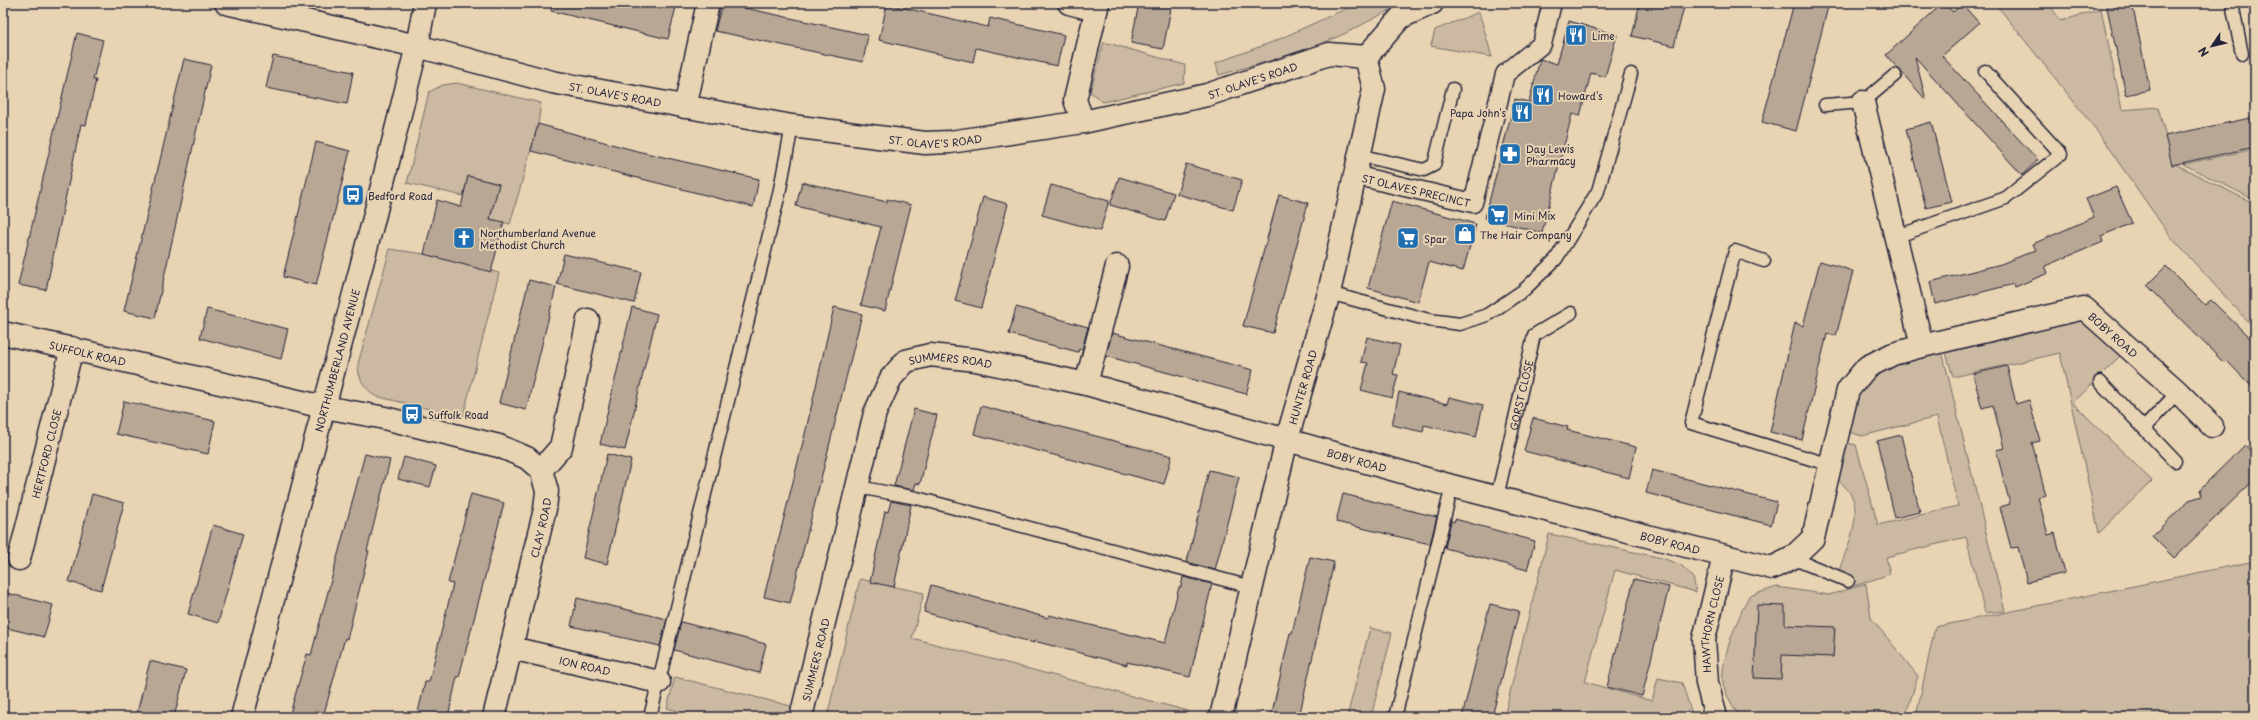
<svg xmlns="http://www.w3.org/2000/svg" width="2258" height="720" viewBox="0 0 2258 720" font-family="'Playpen Sans',sans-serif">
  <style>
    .green { fill: #cbbaa1; stroke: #766e6e }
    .building { fill: #b7a794; stroke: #22223b }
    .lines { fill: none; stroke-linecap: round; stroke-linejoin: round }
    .service-casing { stroke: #22223b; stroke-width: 15 }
    .pedestrian-casing { stroke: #22223b; stroke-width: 21 }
    .minor-casing { stroke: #22223b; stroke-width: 25 }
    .service { stroke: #e8d3b2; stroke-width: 12 }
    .pedestrian { stroke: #e8d3b2; stroke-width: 18 }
    .minor { stroke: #e8d3b2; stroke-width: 22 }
    .labels { text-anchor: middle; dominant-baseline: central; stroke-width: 4; stroke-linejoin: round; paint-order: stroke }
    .poi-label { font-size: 10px; fill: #22223b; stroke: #e8d3b2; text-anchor: start }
    .street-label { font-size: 10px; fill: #22223b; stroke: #e8d3b2 }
  </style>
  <rect width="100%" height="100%" fill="#e8d3b2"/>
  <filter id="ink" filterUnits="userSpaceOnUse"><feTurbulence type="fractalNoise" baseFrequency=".025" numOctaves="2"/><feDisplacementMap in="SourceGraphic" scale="8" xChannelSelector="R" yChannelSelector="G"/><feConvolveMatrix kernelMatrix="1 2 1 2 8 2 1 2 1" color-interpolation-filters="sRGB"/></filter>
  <g filter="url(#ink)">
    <!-- green -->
    <path class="green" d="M1354 3H1390L1394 8 1346 33 1305 51 1219 75 1216 63 1275 41 1354 5Z
      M1995 3H2048L2061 21 2101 9 2122 110 2158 107 2173 163 2255 204V329L2170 236 2094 127Z
      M1479 12 1492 57 1431 46 1435 30Z
      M1104 42 1185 65 1184 83 1103 102 1090 92Z
      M457 83 541 103 538 124 510 224 490 219 499 184 468 176 463 196 407 183 429 92 443 85Z
      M2255 149V200L2183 164Z
      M390 249 424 254 499 273 463 417 375 396C364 387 358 379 358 364Z
      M2074 317 2098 330 2124 352 2073 403 2152 481 2099 533 2060 353 1953 377 1945 349Z
      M1942 351 2005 611 1985 613 1966 537 1886 557 1890 574 1854 586 1839 571C1846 549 1864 515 1850 493 1847 488 1842 484 1838 479L1847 443 1856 445 1878 525 1958 506 1937 417 1862 436 1849 432 1855 397 1879 370Z
      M1549 534 1662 558 1681 565 1693 577 1696 592 1615 570 1585 682 1652 701 1658 678 1682 683 1693 717H1504Z
      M2255 561V717H1916L1935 627Z
      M860 579 924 593 912 638 1188 711 1186 717H827Z
      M1866 584 1871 618 1918 676 1905 717H1870L1845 710 1843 717H1740C1734 708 1727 697 1724 687 1717 666 1739 615 1749 596L1777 587 1829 595Z
      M1370 628 1392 633 1371 717H1347Z
      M675 677 791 706 788 717H700L667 708Z"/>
    <!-- building -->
    <path class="building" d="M552 3H677L668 39 551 11Z
      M722 3 868 35 863 62 715 31Z
      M1139 3H1172L1163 49 1131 43Z
      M1640 3H1685L1674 46 1632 36Z
      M1794 3H1829L1796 131 1762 122Z
      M1943 3 1953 12 1962 4 1979 23 1942 56 2038 160 2022 175 1915 57 1926 100 1886 55Z
      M2106 3H2132L2150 90 2126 95Z
      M887 4 988 27 990 18 1064 35 1057 66 976 48 973 62 879 40Z
      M1569 21 1617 35 1605 77 1591 73 1580 116 1572 114 1542 233 1485 218 1515 99 1529 102 1540 59 1557 64Z
      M77 33 103 40 93 80H96L86 125 81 124 46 290 18 285Z
      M273 56 353 72 347 104 266 88Z
      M184 59 211 65 155 318 124 311Z
      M2255 117V147L2172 165 2165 136Z
      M1931 122 1952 202 1926 208 1906 129Z
      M538 124 637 151 759 179 753 207 531 151Z
      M316 142 350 151 316 285 283 277Z
      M1186 164 1242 180 1233 210 1177 194Z
      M468 176 499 184 490 219 504 222 491 272 424 254 437 200 461 207Z
      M1119 177 1174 193 1165 221 1110 205Z
      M802 182 887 202V199L911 205 885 311 861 305 881 227 796 206Z
      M1051 185 1109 201 1100 231 1042 215Z
      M2116 187 2132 223 2101 236 2103 242 2045 266 2048 273 2015 287 2014 284 1935 304 1930 282 2001 264 2036 250 2033 244 2094 217 2086 199Z
      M1279 195 1308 203 1273 333 1243 326Z
      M983 197 1008 204 981 308 955 301Z
      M1392 201 1476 224 1463 271 1429 262 1418 302 1368 288Z
      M564 254 641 272 634 303 557 284Z
      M1820 261 1853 271 1836 336 1827 334 1802 440 1770 432 1795 323 1803 326Z
      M2166 266 2205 305 2211 300 2255 343V390L2227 361 2224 363 2147 285Z
      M529 280 556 287 526 410 499 403Z
      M632 307 657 314 625 450 600 444Z
      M834 307 862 314 790 603 764 597 806 430Z
      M1016 307 1088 327 1082 350 1079 349 1078 352 1009 334Z
      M207 309 288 329 281 359 200 338Z
      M1112 333 1253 370 1246 394 1106 356Z
      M1367 337 1400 345 1393 374 1398 375 1392 398 1361 390 1368 363 1361 362Z
      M2007 366 2016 404 2029 400 2040 441 2032 443 2046 495 2038 497 2048 535 2055 533 2065 573 2027 582 2018 547 2011 548 2000 507 2010 504 1996 450 2004 448 1993 405 1982 408 1973 374Z
      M1399 392 1447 404 1449 397 1483 405 1476 437 1424 425 1423 432 1392 425Z
      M124 401 215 421 208 454 116 434Z
      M981 406 1172 456 1164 484 974 434Z
      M914 409 937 415 920 484 916 483 914 490 894 486Z
      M1533 418 1568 427 1567 430 1636 447 1629 478 1524 451Z
      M1901 435 1920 512 1895 518 1877 441Z
      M2245 445 2255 456V479L2174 558 2152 536 2189 500 2202 496 2200 489Z
      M365 454 390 460 367 551H369L347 639 345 638 323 717H289L307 654 311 655Z
      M607 454 631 460 607 564 583 558Z
      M404 457 436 466 430 487 398 479Z
      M1209 470 1239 477 1215 570 1187 562Z
      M1652 470 1777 502 1771 525 1646 493Z
      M92 494 124 503 101 590 69 582Z
      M471 494 504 503 459 677H457L448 717H417L425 682H429L453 584 448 583Z
      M1343 494 1437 517 1430 544 1336 522Z
      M891 501 911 505 894 587 870 582 885 511 888 512Z
      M1455 519 1535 541 1527 570 1445 548 1451 521 1454 522Z
      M213 525 243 534 218 623 188 614Z
      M1310 557 1334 562 1299 717H1271L1290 633H1292Z
      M1183 577 1212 584 1190 677 1127 662V665L1034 641V643L924 612 931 585 1048 618 1049 615 1165 643 1179 587H1181Z
      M1634 579 1669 587 1642 696 1607 687Z
      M3 592 53 605 44 637 3 627Z
      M577 598 667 619 660 646 571 626Z
      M1490 604 1519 611 1492 717H1462Z
      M1757 605 1785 606V625L1835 627 1833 657 1782 655 1781 679 1754 678Z
      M681 622 766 644 759 673 674 650Z
      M150 661 186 670 174 717H136Z"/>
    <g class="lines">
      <!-- service casing -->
      <g class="service-casing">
        <g id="service">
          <path d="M2232 3 2242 54"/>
          <path d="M1825 105 1863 102 1895 75"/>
          <path d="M1358 155 1424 170 1434 165 1453 89"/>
          <path d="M1895 237 2006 198 2061 154 1985 71"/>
          <path d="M1764 261 1735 251 1691 423 1831 465"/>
          <path d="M1329 293 1429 320 1460 324 1487 315 1524 290 1556 259 1598 191 1631 74"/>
          <path d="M2100 382 2175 461"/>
          <path d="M2144 428 2178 392"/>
          <path d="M858 487 917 498 1251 587"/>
          <path id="s1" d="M1497 497 1534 335 1571 313"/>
          <path d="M1792 558 1848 581"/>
          <path d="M650 717 779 194 792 126"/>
          <path d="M1395 717 1452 486"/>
        </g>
      </g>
      <!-- pedestrian casing -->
      <g class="pedestrian-casing">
        <g id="pedestrian">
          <path id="s2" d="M1354 175 1473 203 1505 74 1542 44 1552 3"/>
        </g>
      </g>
      <!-- minor casing -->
      <g class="minor-casing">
        <g id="minor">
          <path id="s3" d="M226 3 417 46 552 82 792 126 925 143 950 142 1083 122 1207 95 1329 54 1366 57"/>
          <path d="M1069 3 1096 10"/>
          <path d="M1366 57 1401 17 1432 3"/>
          <path d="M685 107 708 3"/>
          <path d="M1083 122 1075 100 1098 3"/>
          <path id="s4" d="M3 333 324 407 380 417 499 446 527 458 541 470"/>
          <path id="s5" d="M1922 346 2084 308 2178 392 2212 426"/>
          <path d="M1086 384 1117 266"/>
          <path d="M541 470 561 447 588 320"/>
          <path id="s6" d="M19 559 72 348"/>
          <path id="s7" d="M511 648 659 682"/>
          <path id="s8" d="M242 717 373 222 417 46 425 3"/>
          <path id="s9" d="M494 717 545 509 547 491 541 470"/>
          <path id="s10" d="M801 717 875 413 891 378 906 361 930 355 976 360 1086 384 1452 486 1772 568 1792 558 1813 538 1848 390 1867 367 1893 354 1922 346 1863 102"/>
          <path id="s11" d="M1221 717 1287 439 1329 293 1374 89 1366 57"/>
          <path id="s12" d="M1716 717 1707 683 1704 639 1724 556"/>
        </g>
      </g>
      <!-- service -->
      <use href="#service" class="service"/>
      <!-- pedestrian -->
      <use href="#pedestrian" class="pedestrian"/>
      <!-- minor -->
      <use href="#minor" class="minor"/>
    </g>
  </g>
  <!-- icons -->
  <defs>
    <g id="restaurant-square" transform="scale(1.15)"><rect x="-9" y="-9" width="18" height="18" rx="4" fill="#1f6fb2" stroke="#e8d3b2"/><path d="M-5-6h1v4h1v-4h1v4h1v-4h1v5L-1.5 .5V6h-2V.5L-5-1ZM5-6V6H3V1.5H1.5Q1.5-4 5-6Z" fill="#fff"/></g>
    <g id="pharmacy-square" transform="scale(1.15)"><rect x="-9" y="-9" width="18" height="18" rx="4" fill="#1f6fb2" stroke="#e8d3b2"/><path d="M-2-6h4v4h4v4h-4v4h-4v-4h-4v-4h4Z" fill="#fff"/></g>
    <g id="bus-square" transform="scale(1.15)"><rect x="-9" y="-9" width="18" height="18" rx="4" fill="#1f6fb2" stroke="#e8d3b2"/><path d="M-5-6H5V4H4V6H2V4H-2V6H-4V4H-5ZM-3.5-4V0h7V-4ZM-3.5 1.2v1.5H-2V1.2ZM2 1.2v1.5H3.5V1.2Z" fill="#fff"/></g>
    <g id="supermarket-square" transform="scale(1.15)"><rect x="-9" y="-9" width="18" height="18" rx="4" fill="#1f6fb2" stroke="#e8d3b2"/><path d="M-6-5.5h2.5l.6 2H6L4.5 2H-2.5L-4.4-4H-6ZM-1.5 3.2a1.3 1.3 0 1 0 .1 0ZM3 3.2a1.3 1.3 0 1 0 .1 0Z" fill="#fff"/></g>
    <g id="shop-square" transform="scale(1.15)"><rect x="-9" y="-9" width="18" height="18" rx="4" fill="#1f6fb2" stroke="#e8d3b2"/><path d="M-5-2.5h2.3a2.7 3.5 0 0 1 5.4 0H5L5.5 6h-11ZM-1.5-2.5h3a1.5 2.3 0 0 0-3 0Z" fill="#fff"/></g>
    <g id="church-square" transform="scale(1.15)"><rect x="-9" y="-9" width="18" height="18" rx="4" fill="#1f6fb2" stroke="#e8d3b2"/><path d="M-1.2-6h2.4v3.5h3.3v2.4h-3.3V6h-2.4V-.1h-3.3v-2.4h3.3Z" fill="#fff"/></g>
  </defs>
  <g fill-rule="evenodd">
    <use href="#restaurant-square" x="1576" y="35"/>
    <use href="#restaurant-square" x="1543" y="95"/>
    <use href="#restaurant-square" x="1522" y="112"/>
    <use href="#pharmacy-square" x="1510" y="154"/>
    <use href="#bus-square" x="353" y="195"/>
    <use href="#supermarket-square" x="1498" y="215"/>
    <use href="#shop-square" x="1465" y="234"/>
    <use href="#church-square" x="464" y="238"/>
    <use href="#supermarket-square" x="1408" y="238"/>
    <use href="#bus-square" x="412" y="414"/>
  </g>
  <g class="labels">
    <!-- poi labels -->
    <g class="poi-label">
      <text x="1592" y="35">Lime</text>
      <text x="1558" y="95">Howard's</text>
      <text x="1506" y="112" text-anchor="end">Papa John's</text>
      <text x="1526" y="148">Day Lewis<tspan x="1526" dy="12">Pharmacy</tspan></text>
      <text x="368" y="195">Bedford Road</text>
      <text x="1514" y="215">Mini Mix</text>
      <text x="480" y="232">Northumberland Avenue<tspan x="480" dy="12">Methodist Church</tspan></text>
      <text x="1480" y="234">The Hair Company</text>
      <text x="1424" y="238">Spar</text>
      <text x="428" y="414">Suffolk Road</text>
    </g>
    <!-- street labels -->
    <g class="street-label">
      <text stroke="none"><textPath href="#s3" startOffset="1048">ST. OLAVE'S ROAD</textPath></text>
      <text stroke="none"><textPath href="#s3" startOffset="400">ST. OLAVE'S ROAD</textPath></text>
      <text stroke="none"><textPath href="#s3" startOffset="724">ST. OLAVE'S ROAD</textPath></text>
      <text stroke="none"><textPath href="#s2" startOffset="64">ST OLAVES PRECINCT</textPath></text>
      <text stroke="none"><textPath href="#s5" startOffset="206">BOBY ROAD</textPath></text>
      <text stroke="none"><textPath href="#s4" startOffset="87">SUFFOLK ROAD</textPath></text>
      <text stroke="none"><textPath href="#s8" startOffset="369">NORTHUMBERLAND AVENUE</textPath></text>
      <text stroke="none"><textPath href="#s10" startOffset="419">SUMMERS ROAD</textPath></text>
      <text stroke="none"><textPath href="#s11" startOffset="340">HUNTER ROAD</textPath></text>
      <text stroke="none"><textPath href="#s1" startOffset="105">GORST CLOSE</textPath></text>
      <text stroke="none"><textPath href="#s6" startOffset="109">HERTFORD CLOSE</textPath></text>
      <text stroke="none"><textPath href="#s10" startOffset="839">BOBY ROAD</textPath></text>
      <text stroke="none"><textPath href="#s9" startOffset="195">CLAY ROAD</textPath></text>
      <text stroke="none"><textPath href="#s10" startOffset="1163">BOBY ROAD</textPath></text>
      <text stroke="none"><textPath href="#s12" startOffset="95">HAWTHORN CLOSE</textPath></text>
      <text stroke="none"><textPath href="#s10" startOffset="59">SUMMERS ROAD</textPath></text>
      <text stroke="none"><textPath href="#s7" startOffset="76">ION ROAD</textPath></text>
    </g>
  </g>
  <!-- margin -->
  <rect width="2258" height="720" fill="none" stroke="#e8d3b2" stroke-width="16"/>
  <rect x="8" y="8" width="2242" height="704" fill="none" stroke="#22223b" stroke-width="1.5" filter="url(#ink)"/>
  <!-- north arrow -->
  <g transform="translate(2212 46) rotate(235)" stroke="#e8d3b2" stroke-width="3" paint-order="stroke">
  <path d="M0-3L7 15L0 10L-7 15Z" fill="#22223b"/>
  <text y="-6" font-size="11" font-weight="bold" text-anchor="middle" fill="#22223b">N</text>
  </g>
</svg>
